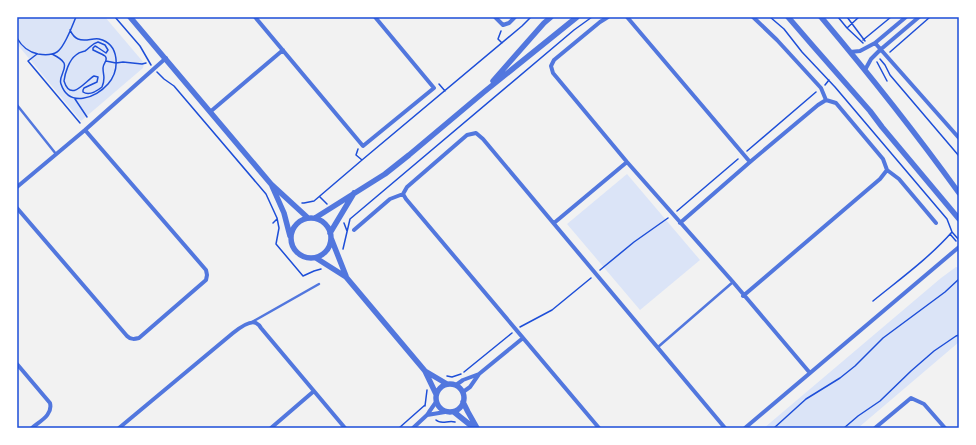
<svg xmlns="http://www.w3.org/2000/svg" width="976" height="445" viewBox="0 0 976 445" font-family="Raleway,sans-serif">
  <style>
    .green { fill: #dbe4f7 }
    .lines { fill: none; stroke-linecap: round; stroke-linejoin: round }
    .path { stroke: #1d4ed8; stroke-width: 1.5 }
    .service { stroke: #5277de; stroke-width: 2.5 }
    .minor { stroke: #5277de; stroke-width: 4 }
    .tertiary { stroke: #5277de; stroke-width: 5.5 }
    .neatline { fill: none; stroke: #1d4ed8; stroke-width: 1.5 }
  </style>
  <rect width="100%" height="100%" fill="#f2f2f2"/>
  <!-- green -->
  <path class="green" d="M17 17H105L144 63 143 68 81 121 17 44Z
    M627 174 700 260 640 310 567 224Z
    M956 267 959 268V342L858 428H764L941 278Z"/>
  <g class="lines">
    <!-- path -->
    <path class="path" d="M115 17 140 46 151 65
      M770 17 784 29 802 52 835 87 947 219 952 232 959 240
      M838 17 847 28 859 17
      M847 17 865 41
      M847 28 863 43
      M501 31 498 39 502 43
      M17 38C22 47 28 52 38 54 44 55 52 55 57 52 65 47 72 26 76 17
      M863 40 891 17
      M98 42 105 45 108 50 106 53 97 47 95 46 93 48V50C97 52 102 54 105 56 109 60 103 63 103 68 103 76 106 78 102 87 97 91 89 96 83 92V90L84 88 97 82 98 77 94 76C85 81 71 103 64 81 65 73 69 60 76 55 79 52 81 52 85 51 90 48 91 44 98 42Z
      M890 52 930 17
      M37 54 28 61 80 123
      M52 54C56 56 62 59 64 63 67 70 58 77 61 84 69 108 96 98 108 84 120 70 120 44 99 39 92 38 85 42 78 39 73 37 72 34 70 30
      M880 59 885 65 890 75 959 156
      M106 61 116 63 123 62 142 64 146 63
      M877 62 887 81
      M157 72 164 79 174 86 266 194 277 218 279 228 276 244 303 276 314 271 321 269
      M439 84 445 91
      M825 85 829 80
      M75 99 87 117
      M358 149 356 155 362 160
      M747 151 816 92
      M320 197 327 204
      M302 203H304L314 201 362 160 522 26 531 17
      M677 211 738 159
      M273 223 277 219
      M344 223 347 231
      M950 234 956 241
      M343 249 350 219 574 30 592 17
      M600 270 634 242 668 218
      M873 301C900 279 929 258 952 232
      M520 327 552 310 591 278
      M464 372 512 333
      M447 376 452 377 461 374
      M425 406 427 390
      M436 420C441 425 448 420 455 422
      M399 428 425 405
      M774 428 806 399 840 378 855 366 883 338 945 292 959 279
      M844 428 858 416 880 401 911 371 934 351 956 336 959 335"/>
    <!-- service -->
    <path class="service" d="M17 105 56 154
      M252 322 319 284
      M658 347 733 282"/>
    <!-- minor -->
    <path class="minor" d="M255 17 363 146 434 88 375 17
      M495 17 503 25 509 23 515 17
      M608 17 600 22 554 60 551 66 553 73 627 162 733 282 810 373
      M627 17 750 162
      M753 17 777 40 821 88 826 100
      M875 43 959 138
      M850 52 860 51 875 43 906 17
      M865 70 871 59 880 50 919 17
      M210 112 283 50
      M887 170 899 179 936 223
      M17 187 85 130 166 58
      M403 194 407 187 467 135 476 133 483 139 725 428
      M403 194 406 199 599 428
      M17 208 127 336C131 340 135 339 139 338L206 280 207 275 206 270 85 130
      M554 223 627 162
      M680 223 750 162 818 105 826 100 836 103 883 159 887 170 880 179 743 296
      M354 230 390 199 403 194
      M17 364 50 403C53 415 40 421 32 428
      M456 385 463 380 479 374
      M463 392 470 387 479 374 523 338
      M427 415 445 412
      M119 428 233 333C238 329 250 320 256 323 258 324 260 326 261 328L345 428
      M271 428 314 391
      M413 428 427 415 429 412 436 402
      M745 428 959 247
      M875 428 911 398 924 404 945 428"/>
    <!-- tertiary -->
    <path class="tertiary" d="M130 17 271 184 308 218
      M788 17 813 46 870 111 882 127 959 219
      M821 17C869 74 915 132 959 193
      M493 81 544 23 551 17
      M272 186 284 213 290 236
      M291 238a20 20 0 1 1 40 0a20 20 0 1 1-40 0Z
      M315 218 385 174 409 155 484 92 577 17
      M330 233 354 193
      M331 238 346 276
      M316 258 346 277 425 371 436 394
      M425 371 447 384
      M436 398a14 14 0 1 1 28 0a14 14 0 1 1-28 0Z
      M463 402 468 412 477 428
      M454 412 474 428"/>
  </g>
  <!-- border -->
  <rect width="976" height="445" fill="none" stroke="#ffffff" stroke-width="36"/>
  <rect x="18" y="18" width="940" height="409" class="neatline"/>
</svg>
